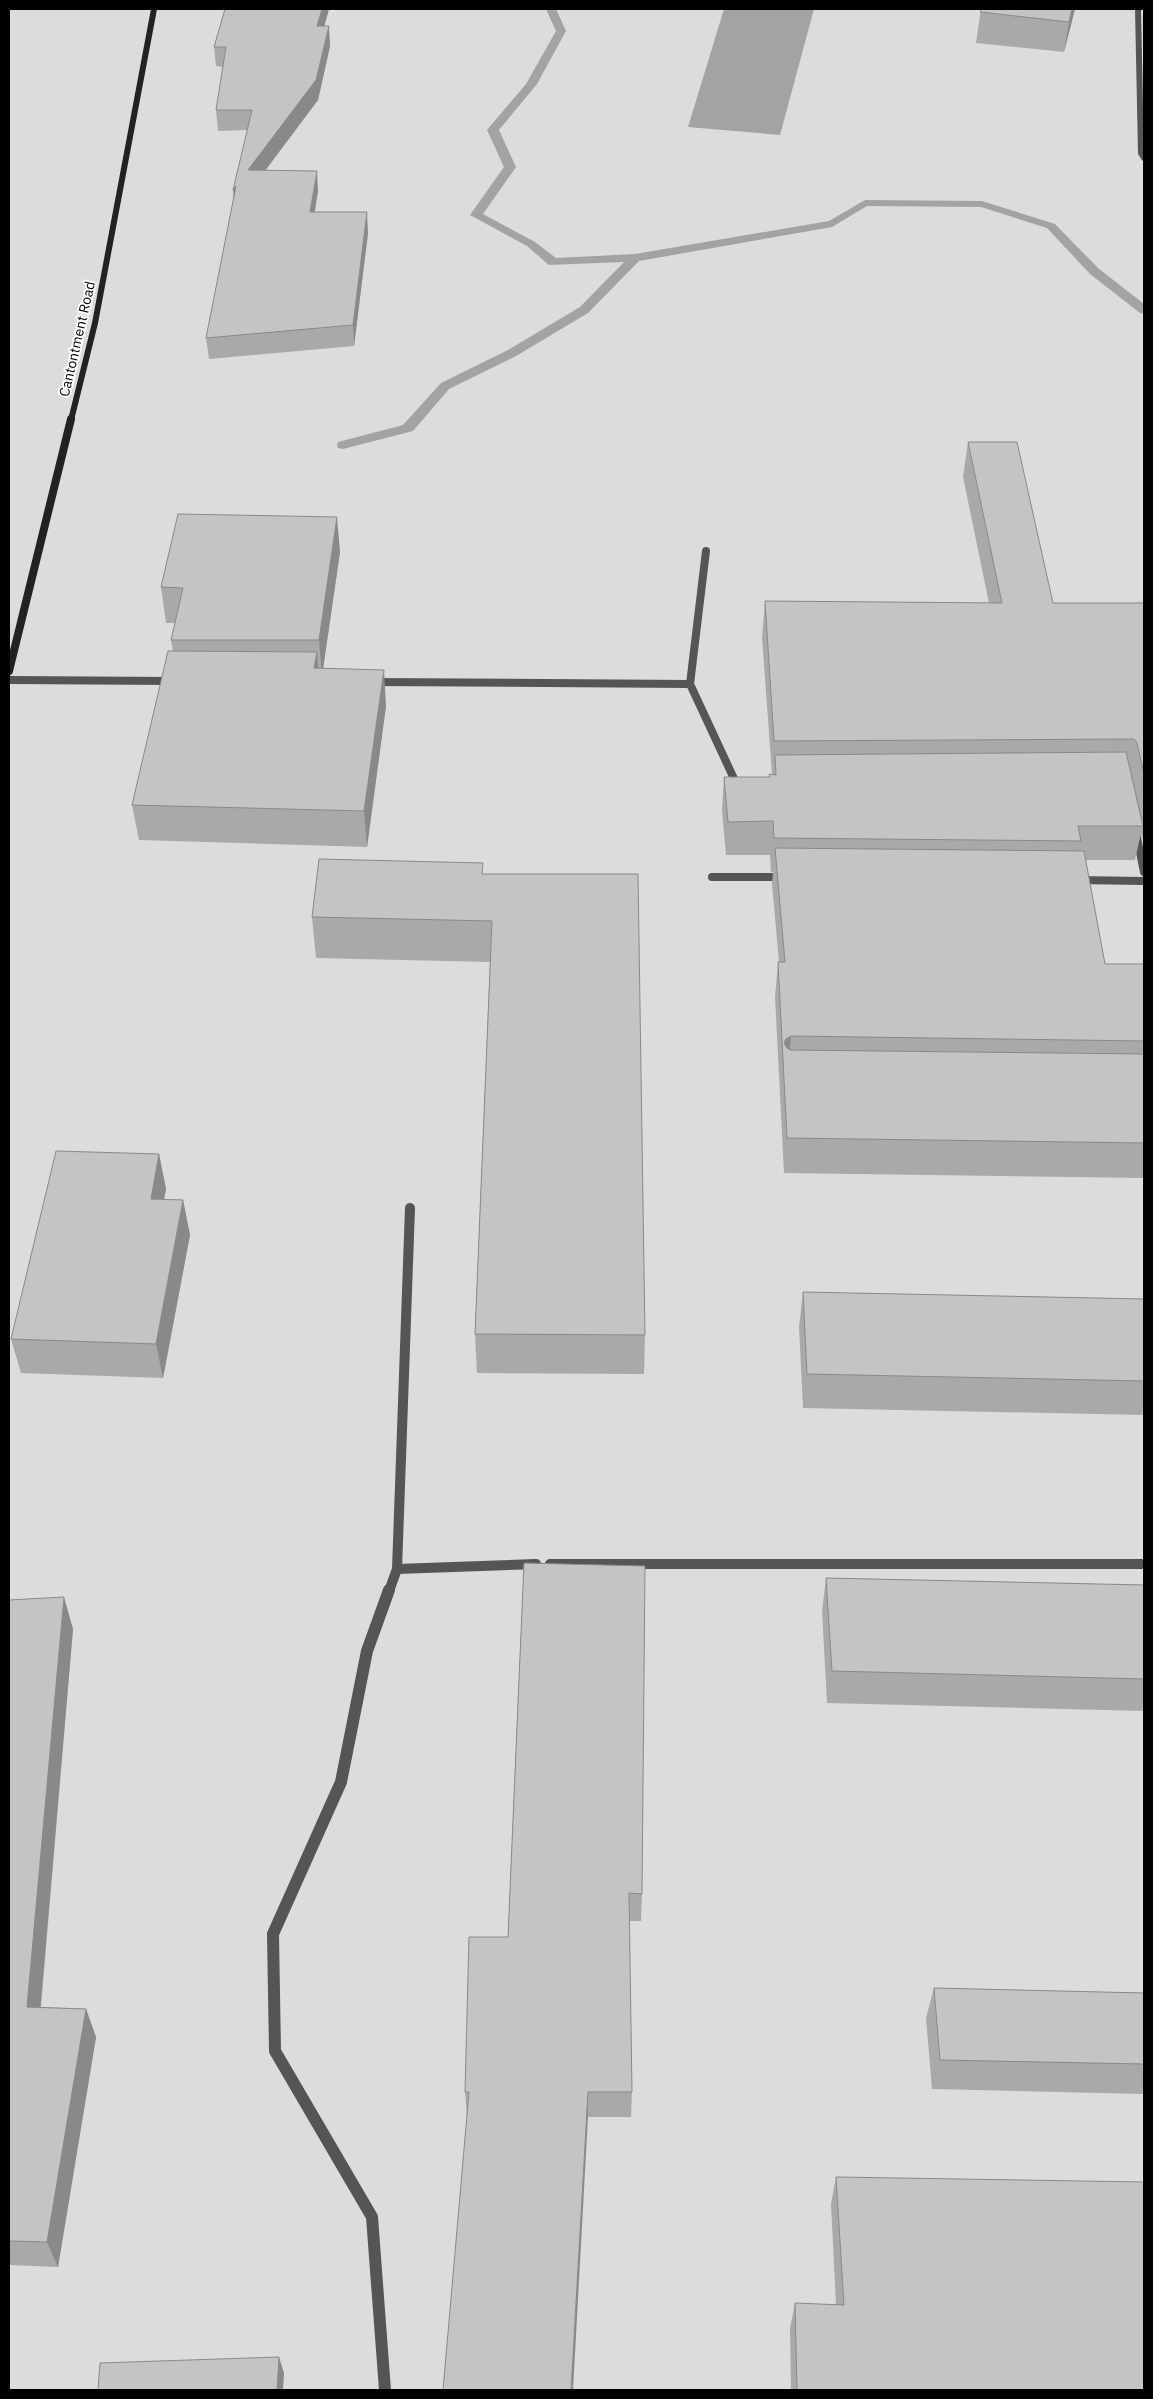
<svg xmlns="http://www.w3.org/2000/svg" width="1153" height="2399" viewBox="0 0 1153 2399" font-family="'IBM Plex Sans',sans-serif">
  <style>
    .green { fill: #dcdcdc }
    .water { fill: #a3a3a3 }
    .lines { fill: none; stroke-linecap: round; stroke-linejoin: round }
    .stream { fill: #a3a3a3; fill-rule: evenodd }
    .street-far3 { stroke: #555; stroke-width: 6 }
    .street-far2 { stroke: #555; stroke-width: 8 }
    .street-far1 { stroke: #555; stroke-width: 10 }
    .street { stroke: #555; stroke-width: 12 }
    .secondary-far1 { stroke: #222; stroke-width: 6 }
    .secondary { stroke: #222; stroke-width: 8 }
    .wall { fill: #a9a9a9 }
    .shaded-wall { fill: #898989 }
    .building { fill: #c4c4c4; stroke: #898989 }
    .labels { text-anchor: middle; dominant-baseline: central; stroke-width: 4; stroke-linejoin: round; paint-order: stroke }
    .far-street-label { font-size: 14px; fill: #000; stroke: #fff }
  </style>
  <rect width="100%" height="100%" fill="#fff"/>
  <!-- green -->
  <path class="green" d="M9 9H1144V2390H9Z"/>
  <!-- water -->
  <path class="water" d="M724 9H814L780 135 688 127Z"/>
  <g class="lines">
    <!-- stream -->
    <path class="stream" d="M546 9H556L566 31 537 84 499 130 516 167 483 214 535 242 556 258 635 254 829 221 865 200 982 201 1055 224 1098 268 1144 304V314L1140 313 1090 274 1047 228 981 207 867 206 832 227 639 261 588 313 516 356 449 389 413 431 343 449 338 448 337 445 338 442 403 425 441 383 508 350 580 307 624 262 549 265 527 246 470 215 504 167 487 130 526 84 556 31Z"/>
    <!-- street-far3 -->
    <path class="street-far3" d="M1138 9 1141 153 1144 158"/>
    <!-- street-far2 -->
    <path class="street-far2" d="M706 551 690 684 736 783 743 782
      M9 680 174 681
      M371 682 690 684
      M1136 833 1144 872
      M712 877H786
      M1075 880 1144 881"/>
    <!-- street-far1 -->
    <path class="street-far1" d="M550 1564H1144
      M397 1569 410 1208
      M389 1591 397 1569 536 1564"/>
    <!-- street -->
    <path class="street" d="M385 2390 372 2217 275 2051 273 1934 341 1782 367 1651 389 1590"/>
    <!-- secondary-far1 -->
    <path class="secondary-far1" d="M71 420 95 323 154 9"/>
    <!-- secondary -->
    <path class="secondary" d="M9 671 71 419"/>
  </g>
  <!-- wall -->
  <path class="wall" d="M225 9H329L324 26 330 46 318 100 266 170 318 191 315 212 368 233 354 346 209 359 206 338 247 130 218 131 216 110 223 67 216 66 214 47Z
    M981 9H1075L1064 52 976 43Z
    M968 442 1053 603H1144V845L1141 833 1135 860H1086L1105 964H1144V1178L784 1173 775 997 778 962H779L772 884 773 872H771L770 855H726L722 811 724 777H769L772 774 762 637 765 601 989 603 963 477Z
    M340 552 323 669 386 706 367 847 139 840 132 805 173 651 171 640 175 623H166L161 587Z
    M483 874 645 1335 644 1374 477 1373 475 1334 490 962 316 958 312 917Z
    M159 1154 166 1189 164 1199 183 1200 190 1235 163 1378 21 1373 11 1339Z
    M803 1292 1144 1299V1415L803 1408 799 1327Z
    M524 1563 642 1894 641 1921H629L632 2092 631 2117H467L465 2092 508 1937Z
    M826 1578 1144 1585V1711L827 1703 822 1611Z
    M9 1600 73 1629 41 2007 86 2009 96 2037 58 2267 9 2265Z
    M934 1988 1144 1993V2094L932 2089 926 2018Z
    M836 2177 1144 2390H791L790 2328 795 2303 836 2305 831 2204Z"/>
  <!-- shaded-wall -->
  <path class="shaded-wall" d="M322 9H329L319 46 317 26Z
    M1072 9H1075L1064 52 1069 22Z
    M329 26 330 46 318 100 250 190 248 170Z
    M317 171 318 191 311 232 310 212Z
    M236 186 235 211 233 190Z
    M367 212 368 233 354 346 353 325Z
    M337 517 340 552 322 676 319 640Z
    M317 652 320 688 314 668Z
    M384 670 386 706 367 847 364 811Z
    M791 1036 788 1071 784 1043 786 1039Z
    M159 1154 166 1189 158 1234 151 1199Z
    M183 1200 190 1235 163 1378 156 1344Z
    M64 1597 73 1629 38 2035 27 2007Z
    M86 2009 96 2037 58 2267 47 2242Z
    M588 2092V2117L573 2390H571Z
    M279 2357 284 2373 283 2390H277Z"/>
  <!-- building -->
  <path class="building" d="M225 9H322L317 26H329L316 80 248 170 317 171 310 212H367L353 325 206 338 236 186 233 190 252 110H216L226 47H214Z
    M981 9H1072L1069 22 980 12Z
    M968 442H1017L1053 603H1144V774L1137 743 1134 739 774 741 765 601 1002 603Z
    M178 514 337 517 319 640H171L183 588 161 587Z
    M168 651 317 652 314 668 384 670 364 811 132 805Z
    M1126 752 1143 826H1078L1081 841 774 838 773 821 728 822 724 777H770L769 774 776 775 775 755Z
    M775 848 1084 851 1105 964H1144V1041L791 1036 786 1039 784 1043 787 1048 791 1050 1144 1054V1143L787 1138 778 962H785Z
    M319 859 483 863 482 874H638L645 1335 475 1334 492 921 312 917Z
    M56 1151 159 1154 151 1199 183 1200 156 1344 11 1339Z
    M803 1292 1144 1299V1381L807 1374Z
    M524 1563 645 1566 642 1894 629 1893 632 2092H588L571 2390H443L469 2092H465L469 1937H508Z
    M826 1578 1144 1585V1679L832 1671Z
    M64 1597 27 2007 86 2009 47 2242 9 2241V1600Z
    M934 1988 1144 1993V2064L940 2060Z
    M836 2177 1144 2182V2390H797L795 2303 844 2305Z
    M279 2357 277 2390H98L100 2363Z"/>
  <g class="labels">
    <!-- far-street labels -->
    <g class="far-street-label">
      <text transform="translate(77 339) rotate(-77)">Cantontment Road</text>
    </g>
  </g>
  <!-- border -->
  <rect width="1153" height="2399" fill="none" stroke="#000000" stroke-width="20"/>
</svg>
